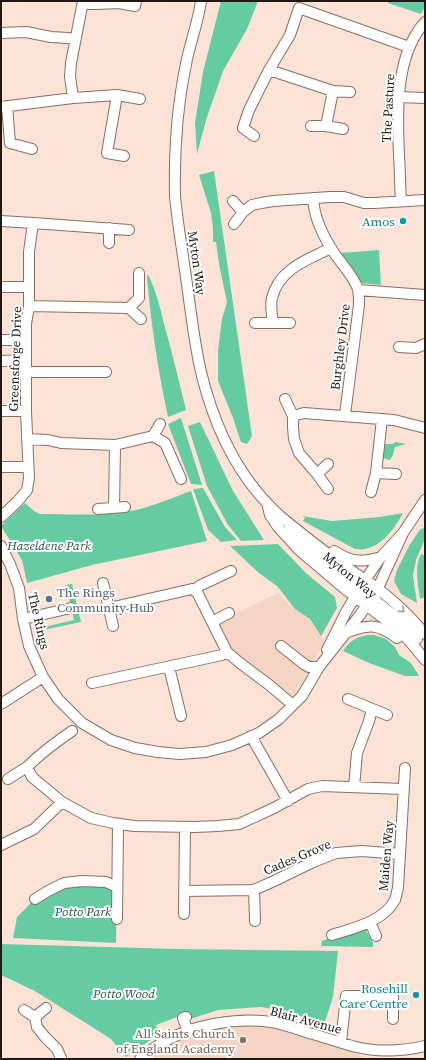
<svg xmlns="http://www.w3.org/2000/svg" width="426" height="1060" viewBox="0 0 426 1060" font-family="'Source Serif 4',serif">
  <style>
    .built { fill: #f4d4c2 }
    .green { fill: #65cca2 }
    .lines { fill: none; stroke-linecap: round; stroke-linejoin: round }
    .minor-casing { stroke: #867064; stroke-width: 12 }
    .minor { stroke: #fff; stroke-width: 10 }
    .oneway { stroke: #9b9795 }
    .culture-dot { fill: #0f9aa8; stroke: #fff; stroke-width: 1.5 }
    .service-dot { fill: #5c6f8a; stroke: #fff; stroke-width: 1.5 }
    .education-dot { fill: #8d6e63; stroke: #fff; stroke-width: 1.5 }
    .labels { text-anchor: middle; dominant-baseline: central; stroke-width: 4; stroke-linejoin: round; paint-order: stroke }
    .street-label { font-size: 13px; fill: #211814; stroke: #fff }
    .culture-label { font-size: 13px; fill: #0d838f; stroke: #fff; text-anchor: end }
    .park-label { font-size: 13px; font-style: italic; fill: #295644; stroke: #fff }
    .service-label { font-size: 13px; fill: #4e5e75; stroke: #fff; text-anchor: start }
    .education-label { font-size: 13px; fill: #785e54; stroke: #fff; text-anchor: end }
  </style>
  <rect width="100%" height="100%" fill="#fce3d5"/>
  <!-- built -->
  <path class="built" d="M278 593 290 605 309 619 325 642 291 700 229 649 217 623Z
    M236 1023 270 1027 291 1034 372 1059H146L162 1047 193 1031Z"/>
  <!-- green -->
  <path class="green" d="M221 1H258L247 29 223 71 206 120 197 154 195 123 203 72Z
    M388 1H425V8L423 10 421 14 388 3Z
    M214 171 252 436 247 444 241 442 233 418 218 381V350L222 319 227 302 219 264 216 242H213V228L211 213 199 175Z
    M379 250 381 285 360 283 354 270 341 253Z
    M148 274C156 291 161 310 165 328 173 355 179 382 186 410L168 417C158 371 151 324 147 277Z
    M181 418 202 485 191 484 168 424Z
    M200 422 233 491 264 540 241 541 228 525 207 486 188 426Z
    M396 442 406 444 395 447 393 455 390 460 382 458 383 444H392Z
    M203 488 225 527 237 540 221 542 208 530 193 489Z
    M191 491 207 541 92 565 27 583 22 560 1 526 25 503 34 511 40 514C68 514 98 516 126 512 149 508 170 499 191 491Z
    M403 513C395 528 382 546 365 549 362 550 358 549 355 549L303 521 305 518 302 516 332 521 380 517Z
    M425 528V539L416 560 413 576 417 603 401 594 394 581 397 570 409 546 419 531 421 529Z
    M278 544 306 573 335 597 337 608 321 636 310 619 295 609 277 586 259 573 230 546Z
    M421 554 425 556V597L420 599C418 584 414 568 421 554Z
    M72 584 81 622 38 631 36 622 39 621 40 628 74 620 66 585Z
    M367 635H374L386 639 395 647 399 655 411 663 419 676H405L369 663 343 651C350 641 354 638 367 635Z
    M64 883 117 887 116 943 13 938 17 917 35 899Z
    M366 930 373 943V947L321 946 322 941 335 936Z
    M1 944 178 949 338 951 333 997 324 1025 297 1015 279 1010 261 1007 218 1010 187 1020 185 1014 156 1025 159 1034 126 1057 111 1039 35 991 1 975Z"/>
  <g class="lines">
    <!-- minor casing -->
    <g class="minor-casing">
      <path id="minor" d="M201 1C198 23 190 43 186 64 177 107 174 152 175 196 178 228 184 260 188 292 192 320 195 348 202 376 215 428 239 479 280 516 303 535 327 554 352 571 360 577 369 582 377 588 394 601 411 617 425 634
        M83 4H96L119 3 135 6 136 1
        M1 33 26 32 51 37 68 38 75 39
        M269 70 333 91 350 92
        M117 95 107 153 124 156
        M399 97 425 98
        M73 98 70 76 71 63 83 1
        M7 106 10 143 32 149
        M1 107 73 98 117 95 140 99
        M311 126H326L333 91
        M326 126 343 129
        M254 136 243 128 249 110 269 70 290 35 299 8 409 47
        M313 198C314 216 321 232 331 248 339 262 352 273 358 289 359 294 359 300 359 305L345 415
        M233 201 243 212
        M401 201C400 186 400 170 399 155 397 112 395 55 425 22
        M1 221 33 223 29 252V306L26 324V411L29 478 27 490 17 502 1 517
        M33 223 129 230
        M234 224 243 212 252 205 261 203 273 201 330 197H344L364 203H374L425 200
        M109 243V228
        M1 287H29
        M358 290 425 295
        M29 306 129 308 139 298V273
        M129 308 141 319
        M255 323H273C272 315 270 306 272 298 279 269 307 260 331 248
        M273 323H290
        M1 340H26
        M399 347 416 348 425 344
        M1 361 26 360
        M26 372H106
        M285 399 293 416V427L294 439 299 453 317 474 328 489
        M1 411H26
        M293 416 304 413 394 420 425 428
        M160 424 153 436 165 443 181 479
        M27 439 48 440 61 443 115 445 153 436
        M1 467H28
        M376 473 396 474
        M317 474 328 464
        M371 492 376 473 382 419
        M268 507 270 515 278 527 299 550 345 589 399 630 412 644 425 660
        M114 508 115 445
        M98 509 125 507
        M290 529 296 537 333 568 360 588 363 594
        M1 546 10 564 19 588 23 619 29 646 43 677 58 699 82 723 111 740 135 748 158 752 180 754 206 752 232 745 259 733 279 719 302 696 319 667 360 615 378 588 403 533
        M334 551C351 562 361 563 381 557
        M103 583 113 626
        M195 591 199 586 231 571
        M369 591 377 602 402 622 417 639
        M109 608 192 589 197 592 227 652 240 663 268 684 293 705
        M23 619 71 608
        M212 622 229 613
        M345 633C368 624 377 623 397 638
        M281 646 304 664 309 667H319
        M327 650 346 612 365 580 381 557 403 533 425 500
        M169 667 181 716
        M92 683 222 655 227 652
        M348 699 387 715
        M1 704 43 677
        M72 731C56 742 41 753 27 767L32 777 62 802 91 818 113 823 134 826 194 827 218 826 239 824 274 808 308 789 322 786 403 789
        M251 736 288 801
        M8 779 27 767
        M354 787 357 753 369 721 372 709
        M1 845 34 829 62 802
        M254 890 255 921
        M184 891 254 890 274 881 313 862 336 853 362 851 400 854
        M35 899 48 891 64 883 82 881 106 882 117 887
        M184 914 185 827
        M117 919 118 824
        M370 922 376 936
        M332 935C354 928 383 922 395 900 396 896 397 892 398 888L405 768
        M24 1010 35 1017 37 1027 45 1037 57 1049 61 1058 60 1059
        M35 1017 46 1008
        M186 1017 183 1018 188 1032
        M341 1042 346 996H393V1019
        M140 1059C146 1054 153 1049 160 1044 191 1025 235 1017 271 1022 284 1024 297 1029 309 1033 324 1037 340 1043 356 1047 377 1052 403 1051 425 1046"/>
    </g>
    <!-- minor -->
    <use href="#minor" class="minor"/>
  </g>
  <!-- one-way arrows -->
  <defs><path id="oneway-chevron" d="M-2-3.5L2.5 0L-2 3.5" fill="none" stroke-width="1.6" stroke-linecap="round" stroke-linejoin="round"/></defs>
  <use class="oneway" href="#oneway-chevron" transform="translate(402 610) rotate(43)"/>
  <!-- markers -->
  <g class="culture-dot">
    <circle cx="403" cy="221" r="4"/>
    <circle cx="416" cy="995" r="4"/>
  </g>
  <circle class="service-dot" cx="49" cy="599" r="4"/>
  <circle class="education-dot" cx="243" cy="1040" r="4"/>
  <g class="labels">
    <!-- street labels -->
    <g class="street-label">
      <text transform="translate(388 108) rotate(-87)">The Pasture</text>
      <text transform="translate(197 263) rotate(82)">Myton Way</text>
      <text transform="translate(340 347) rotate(-83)">Burghley Drive</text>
      <text transform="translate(15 359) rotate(-88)">Greensforge Drive</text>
      <text transform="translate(350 575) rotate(39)">Myton Way</text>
      <text transform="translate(39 621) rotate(77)">The Rings</text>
      <text transform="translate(386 856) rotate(-85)">Maiden Way</text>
      <text transform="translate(297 857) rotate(-23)">Cades Grove</text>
      <text transform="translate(306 1020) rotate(15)">Blair Avenue</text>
    </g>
    <!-- culture labels -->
    <g class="culture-label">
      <text x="395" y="221">Amos</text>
      <text x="408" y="988">Rosehill<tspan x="408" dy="15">Care Centre</tspan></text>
    </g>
    <!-- park labels -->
    <g class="park-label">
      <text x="49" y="545">Hazeldene Park</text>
      <text x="83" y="911">Potto Park</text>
      <text x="124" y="993">Potto Wood</text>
    </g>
    <!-- service labels -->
    <g class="service-label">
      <text x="57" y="592">The Rings<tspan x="57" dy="15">Community Hub</tspan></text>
    </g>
    <!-- education labels -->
    <g class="education-label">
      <text x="235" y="1033">All Saints Church<tspan x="235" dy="15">of England Academy</tspan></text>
    </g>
  </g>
  <!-- border -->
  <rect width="426" height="1060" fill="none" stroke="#211814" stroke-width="4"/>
</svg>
